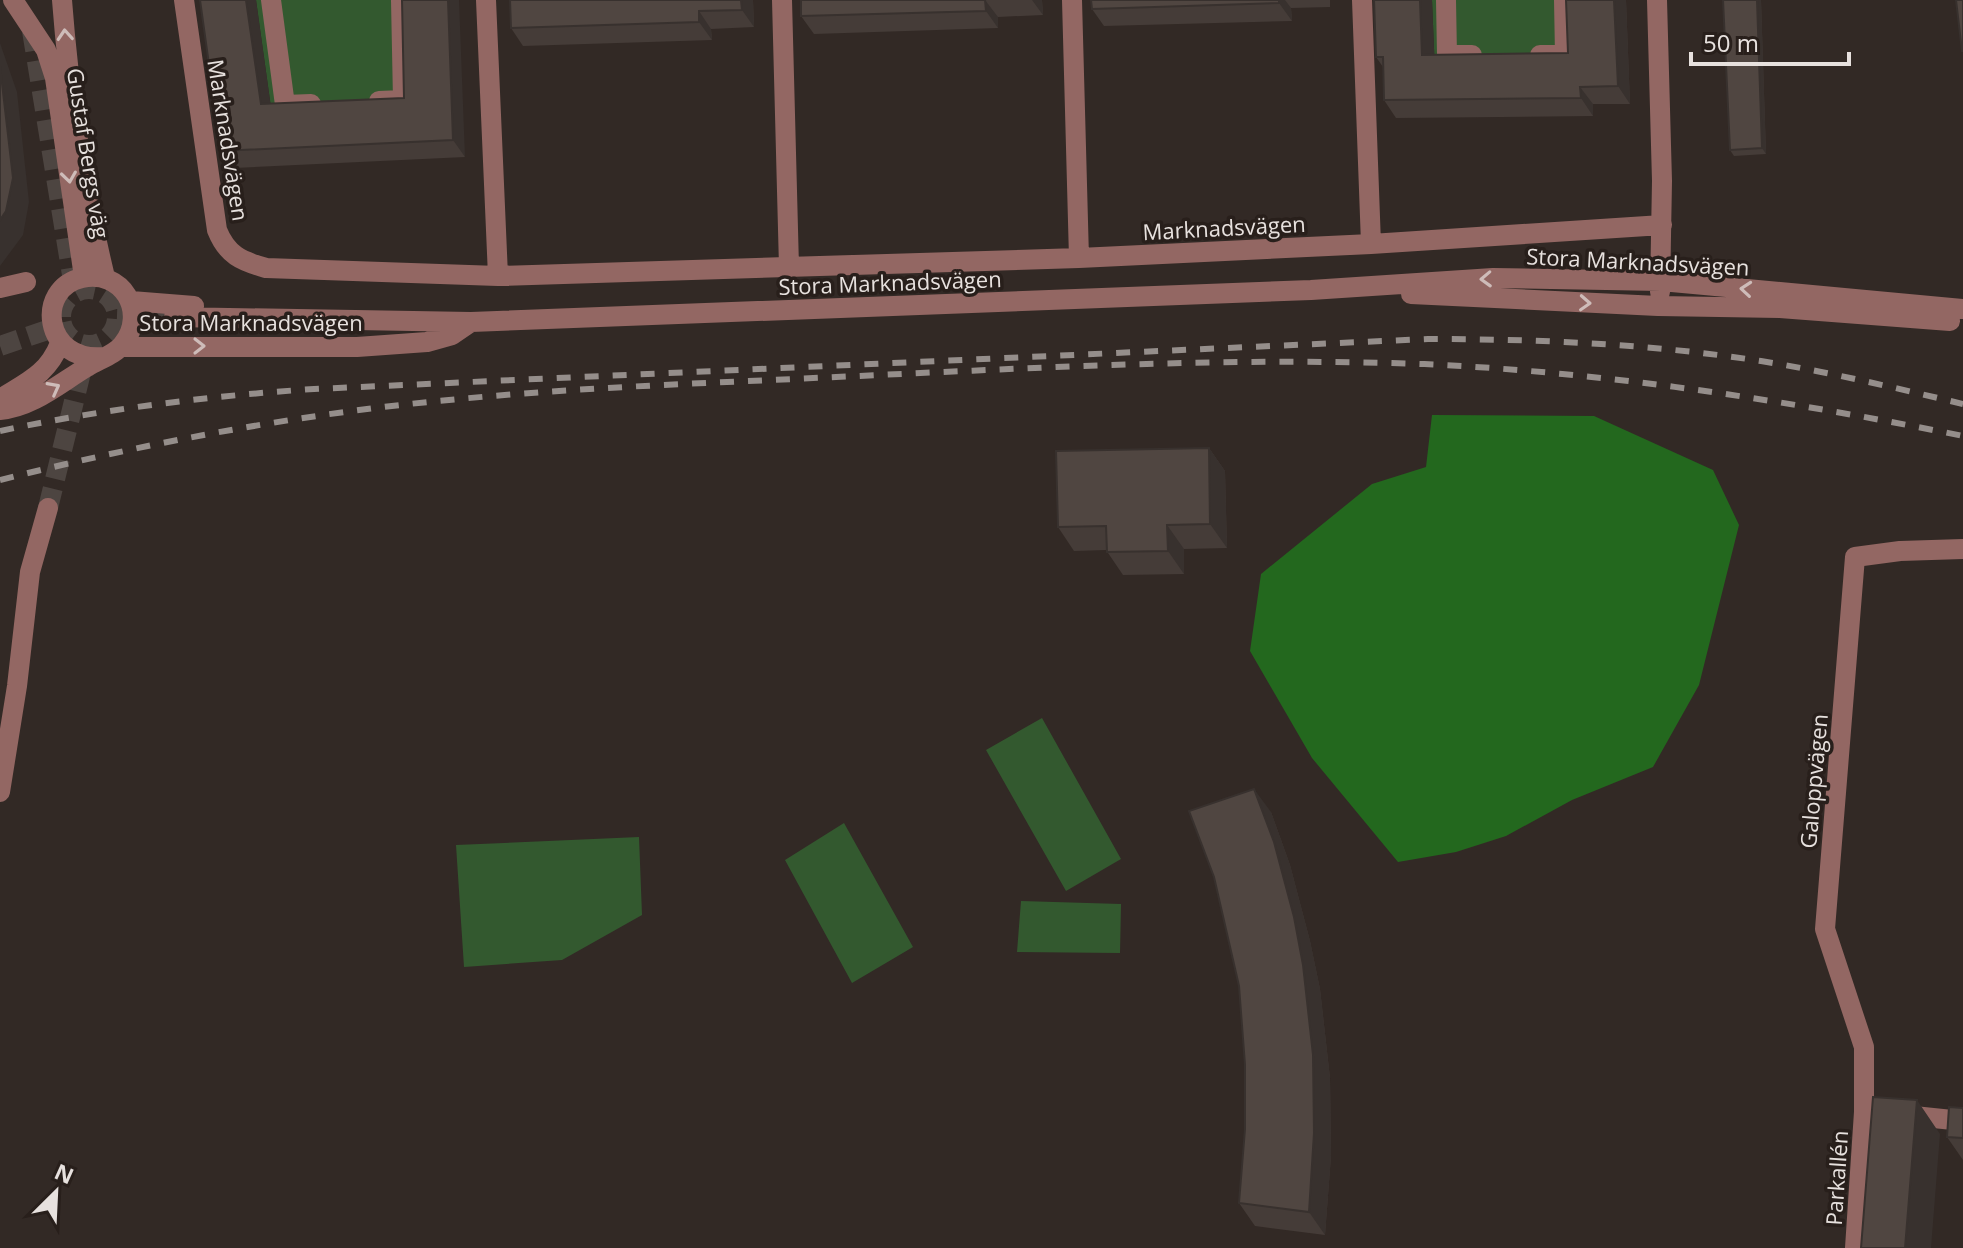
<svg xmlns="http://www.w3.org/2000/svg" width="1963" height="1248" viewBox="0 0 1963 1248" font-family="'Open Sans',sans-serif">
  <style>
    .green { fill: #33592f }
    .forest { fill: #23681e }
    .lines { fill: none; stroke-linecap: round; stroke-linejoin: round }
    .minor-tunnel { stroke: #4d4541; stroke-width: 20; stroke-dasharray: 20 10; stroke-linecap: butt }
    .minor { stroke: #936763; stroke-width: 20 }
    .rail { stroke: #958e8b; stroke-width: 6; stroke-dasharray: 14 14; stroke-linecap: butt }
    .wall { fill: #453c38 }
    .shaded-wall { fill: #38312e }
    .building { fill: #504641; stroke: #38312e; stroke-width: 2 }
    .oneway { stroke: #cebcb9 }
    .labels { text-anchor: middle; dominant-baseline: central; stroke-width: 7; stroke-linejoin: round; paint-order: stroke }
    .street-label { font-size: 22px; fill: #e7e1de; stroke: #281f1b }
  </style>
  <rect width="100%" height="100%" fill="#322925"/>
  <!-- green -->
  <path class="green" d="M256 0H412L416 116 273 122Z
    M1432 0H1578L1580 71 1435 73Z
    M1042 718 1121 859 1066 891 986 750Z
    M844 823 913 947 852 983 785 860Z
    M639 837 642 915 562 960 464 967 456 845Z
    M1021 901 1121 904 1120 953 1017 952Z"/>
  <!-- forest -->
  <path class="forest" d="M1432 415 1594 416 1713 470 1739 525 1699 685 1653 767 1572 800 1506 836 1456 852 1398 862 1312 758 1250 651 1261 574 1372 484 1426 467Z"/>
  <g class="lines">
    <!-- minor-tunnel -->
    <path class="minor-tunnel" d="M32 31 75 293
      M61 317a28 28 0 1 1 56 0a28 28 0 1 1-56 0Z
      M117 315 174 317
      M0 346 62 325
      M48 508 84 360"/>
    <!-- minor -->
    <path class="minor" d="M13 0 46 50 55 78 84 277
      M62 0C69 92 83 187 105 277
      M184 0 217 230C227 255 241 261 266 268L498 276 1079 258 1371 244 1662 225
      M271 0 285 105 311 104
      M486 0 498 276
      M782 0 789 267
      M1072 0 1079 258
      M1362 0 1371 244
      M1446 0 1447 55H1472
      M1657 0 1662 181 1660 292
      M1540 55H1565L1564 0
      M379 101 403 100 401 0
      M0 288 26 282
      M1411 294 1658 306 1780 308 1950 321
      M131 301 194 306
      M174 317 471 322 1311 290 1493 278 1661 281 1963 309
      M122 347H357L427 342 452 335 471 322
      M0 399C27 382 48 374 60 343
      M0 410C33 407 60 383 87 367 98 360 116 354 123 344 148 312 122 269 82 278 35 288 43 363 104 357
      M0 792 17 686 30 572 48 508
      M1904 1115 1963 1121
      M1855 1248 1864 1112V1047L1825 929 1855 557 1900 551 1963 549"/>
    <!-- rail -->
    <path class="rail" d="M0 431C104 409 208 396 314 389L1428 339C1539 339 1651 344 1761 361 1829 372 1896 388 1963 404
      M0 480C151 442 304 413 459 399 585 387 711 383 836 377 1031 368 1226 357 1422 364 1604 372 1785 400 1963 436"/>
  </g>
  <!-- wall -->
  <path class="wall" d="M402 0 465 157 234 168 221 151 271 104 404 98Z
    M510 0H753L754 27 711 29 712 40 523 46 511 28Z
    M801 0H1042L1043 15 998 17V28L814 34 801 16Z
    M1091 0H1330V7L1291 8 1292 21 1104 26 1092 9Z
    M1566 0H1626L1630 104H1593V116L1396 118 1384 100 1383 67 1376 57 1568 53Z
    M1723 0H1761L1766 154 1734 156 1730 150Z
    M1209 448 1225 471 1227 548 1184 549V574L1123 575 1106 550 1074 551 1058 527Z
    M1271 812 1290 865 1310 941 1320 989 1330 1078 1331 1156 1325 1235 1255 1226 1239 1203Z
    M1963 1108V1160L1947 1137Z"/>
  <!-- shaded-wall -->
  <path class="shaded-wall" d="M246 0H256L273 122 261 104Z
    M448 0H459L465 157 453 140Z
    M741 0H753L754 27 742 10Z
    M985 0 998 17V28L986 11Z
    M1032 0H1042L1043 15Z
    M1279 0H1285L1291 8 1292 21 1279 3Z
    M1420 0H1432L1435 73 1422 55Z
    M1614 0H1626L1630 104 1618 86Z
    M1757 0H1761L1766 154 1762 148Z
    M699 11 711 29 712 40 699 22Z
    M0 43 17 92 29 202 23 235 0 266Z
    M1580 87 1593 104V116L1581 98Z
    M1209 448 1225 471 1227 548 1210 524Z
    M1167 525 1184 549V574L1168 551Z
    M1254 789 1271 812 1290 865 1310 941 1320 989 1330 1078 1331 1156 1325 1235 1309 1212Z
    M1917 1100 1940 1134 1931 1248H1905Z"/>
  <!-- building -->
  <path class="building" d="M200 0H246L261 104 404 98 402 0H448L453 140 221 151Z
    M510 0H741L742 10 699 11V22L511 28Z
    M801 0H985L986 11 801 16Z
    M1091 0H1279V3L1092 9Z
    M1374 0H1420L1422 55 1568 53 1566 0H1614L1618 86 1580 87 1581 98 1384 100 1383 57H1376Z
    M1723 0H1757L1762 148 1730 150Z
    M1956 0H1963V51H1962Z
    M0 66 13 178 6 211 0 220Z
    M1209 448 1210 524 1167 525 1168 551 1107 552 1106 526 1058 527 1056 451Z
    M1254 789 1274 842 1294 917 1303 965 1313 1055 1314 1133 1309 1212 1239 1203 1245 1129V1065L1239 986 1214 877 1189 811Z
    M1873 1097 1917 1100 1905 1248H1861Z
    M1949 1107 1963 1108V1138L1947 1137Z"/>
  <!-- one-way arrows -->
  <defs><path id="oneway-chevron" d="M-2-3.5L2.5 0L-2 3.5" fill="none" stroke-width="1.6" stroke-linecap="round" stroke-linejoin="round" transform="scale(2)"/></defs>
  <g class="oneway">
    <use href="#oneway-chevron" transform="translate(65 35) rotate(-94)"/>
    <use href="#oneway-chevron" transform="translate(69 177) rotate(82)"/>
    <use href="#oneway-chevron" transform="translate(1486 279) rotate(178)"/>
    <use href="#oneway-chevron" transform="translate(1746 289) rotate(-175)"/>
    <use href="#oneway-chevron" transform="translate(1585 303) rotate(3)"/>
    <use href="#oneway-chevron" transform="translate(199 346)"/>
    <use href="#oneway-chevron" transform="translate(54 388) rotate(-28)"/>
  </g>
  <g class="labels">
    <!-- street labels -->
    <g class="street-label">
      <text transform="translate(229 140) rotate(81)">Marknadsvägen</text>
      <text transform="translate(89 153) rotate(81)">Gustaf Bergs väg</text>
      <text transform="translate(1224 227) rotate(-3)">Marknadsvägen</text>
      <text transform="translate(1638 261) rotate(3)">Stora Marknadsvägen</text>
      <text transform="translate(890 282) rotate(-2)">Stora Marknadsvägen</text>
      <text x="251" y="322">Stora Marknadsvägen</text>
      <text transform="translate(1813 781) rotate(-85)">Galoppvägen</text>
      <text transform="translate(1836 1178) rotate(-86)">Parkallén</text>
    </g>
  </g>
  <!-- north arrow -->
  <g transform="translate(56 1192) rotate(24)" stroke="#281f1b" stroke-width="6" paint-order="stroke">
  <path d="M0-6L14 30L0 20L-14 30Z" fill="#e7e1de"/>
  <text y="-12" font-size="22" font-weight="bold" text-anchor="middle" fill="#e7e1de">N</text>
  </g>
  <!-- scale -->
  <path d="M1691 52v12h158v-12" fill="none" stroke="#e7e1de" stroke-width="4"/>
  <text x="1703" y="52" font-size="24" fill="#e7e1de" stroke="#281f1b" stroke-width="6" paint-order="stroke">50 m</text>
</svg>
